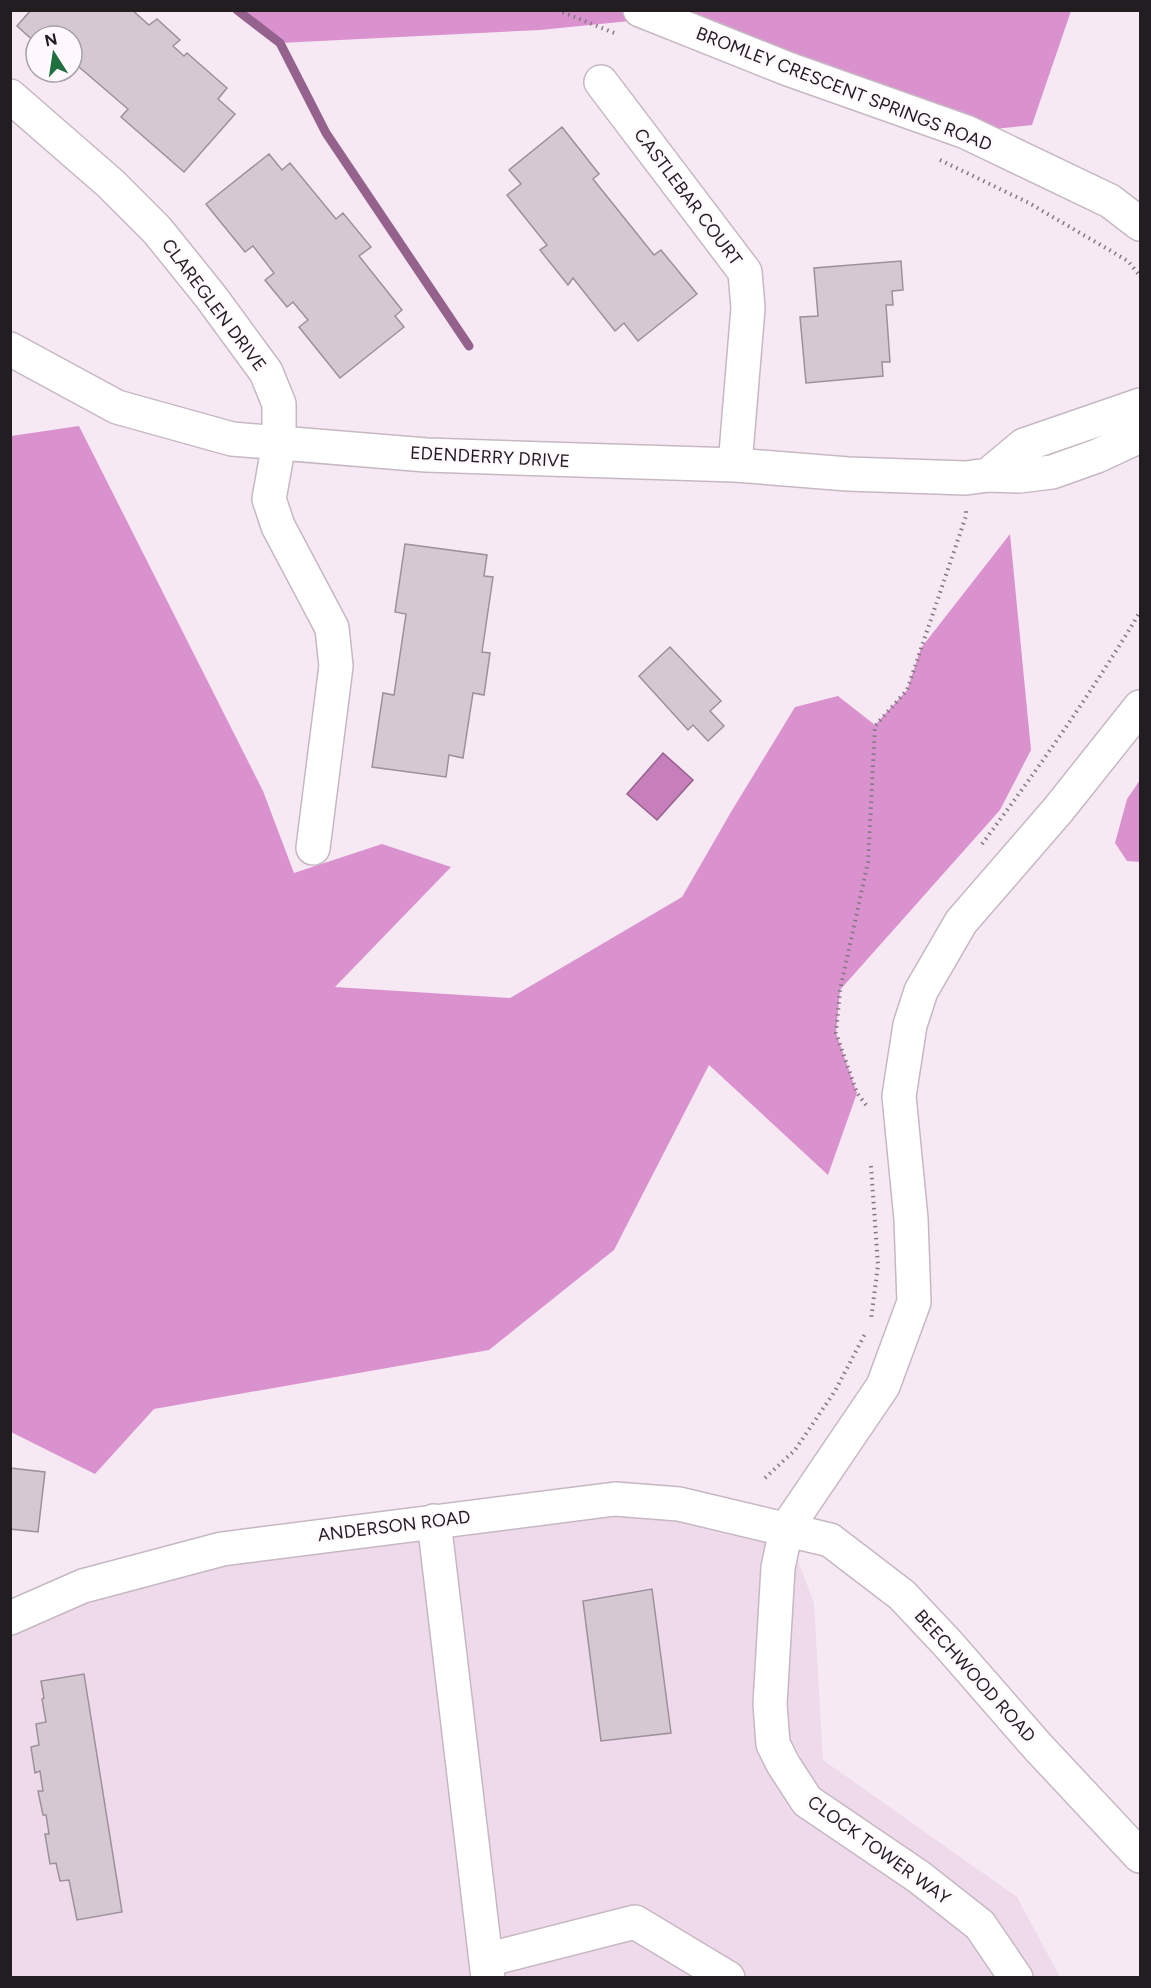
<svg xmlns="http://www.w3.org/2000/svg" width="1151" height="1988" viewBox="0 0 1151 1988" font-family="Figtree,sans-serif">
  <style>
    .built { fill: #efdaeb }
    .forest { fill: #da92cf }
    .water { fill: #c67fbb; stroke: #95628d; stroke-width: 1.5 }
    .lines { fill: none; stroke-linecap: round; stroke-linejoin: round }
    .stream { stroke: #95628d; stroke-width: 9 }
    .building { fill: #d6c8d3; stroke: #9d909a; stroke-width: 1.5 }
    .minor-casing { stroke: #c6b8c3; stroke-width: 36 }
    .path { stroke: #827980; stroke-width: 4; stroke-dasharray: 1.5 4.5; stroke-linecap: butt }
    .minor { stroke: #fff; stroke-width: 33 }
    .labels { text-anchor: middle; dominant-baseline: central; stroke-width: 4.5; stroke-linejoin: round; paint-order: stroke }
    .street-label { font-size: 18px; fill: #221d21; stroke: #fff9fe }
  </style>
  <rect width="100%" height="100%" fill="#f7e9f4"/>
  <!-- built -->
  <path class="built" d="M615 1499 786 1529 814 1603 823 1760 1017 1897 1060 1977H11L10 1618 83 1586Z"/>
  <!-- forest -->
  <path class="forest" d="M237 11H1071L1032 125 966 132 660 18 540 30 280 43Z
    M79 426 263 791 294 873 382 844 451 867 335 987 510 998 682 897 731 812 795 707 838 696 875 725 907 690 921 648 1010 534 1031 750 1000 810 840 990 836 1033 857 1093 828 1175 709 1065 614 1250 489 1350 154 1409 95 1474 11 1432V436Z
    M1140 780V862L1127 861 1115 843 1127 799Z"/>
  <!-- water -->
  <path class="water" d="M663 753 693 780 657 820 627 794Z"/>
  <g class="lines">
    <!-- stream -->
    <path class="stream" d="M237 10 280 43 326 133 469 346"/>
  </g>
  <!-- building -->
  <path class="building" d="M31 10H132L149 25 157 19 180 40 173 46 184 56 187 53 227 88 218 99 235 114 184 172 121 117 128 109 72 61V36H36V43L17 26Z
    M562 127 599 174 593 179 654 255 661 250 697 294 638 341 624 323 615 331 573 278 568 285 540 250 547 245 507 195 521 184 509 170Z
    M269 154 282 170 290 163 336 219 343 213 371 247 359 256 402 310 395 316 404 327 340 378 299 327 308 320 293 302 287 307 265 280 274 273 253 246 245 252 206 204Z
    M901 261 903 290 892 291 893 305H886L890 362H882L883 376 806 383 800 317 818 316 814 268Z
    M405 544 487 555 484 576 493 577 482 652 490 653 484 695 473 693 463 758 449 755 446 777 372 767 383 693 394 695 406 614 395 612Z
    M670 647 721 701 710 711 724 726 708 741 693 725 688 730 639 676Z
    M10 1468 45 1472 38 1532 10 1529Z
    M652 1589 671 1733 601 1741 583 1601Z
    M84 1674 122 1912 77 1920 69 1880 60 1881 56 1863 50 1864 45 1834H49L46 1815H43L38 1791H43L40 1771 35 1773 31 1747 39 1745 36 1724 46 1722 42 1699 44 1698 41 1681Z"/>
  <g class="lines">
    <!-- minor casing -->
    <g class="minor-casing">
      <path id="minor" d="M640 10 788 69 966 132 1110 201 1140 224
        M601 82 745 272 748 308 735 465
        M10 96 111 184 157 230 211 297 266 372 279 404V443L269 499 278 526 332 628 336 666 313 848
        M10 349 117 407 232 439 426 455 735 465 848 474 966 478 988 475 1019 476 1052 472 1097 456 1140 436
        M988 475 1024 445 1140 405
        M434 1521 488 1978
        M10 1618 83 1586 222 1549 615 1499 679 1504 830 1540 902 1595 949 1645 1038 1747 1140 1856
        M486 1960 635 1922 728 1978
        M1016 1978 980 1925 919 1877 807 1801 783 1764 773 1744 770 1704 778 1568 786 1529 883 1386 914 1302 911 1219 899 1096 910 1025 921 991 961 922 1058 810 1140 707"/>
    </g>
    <!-- path -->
    <path class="path" d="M557 10 617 34
      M940 160 1029 203 1128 261 1140 276
      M982 844C1038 769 1092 692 1140 612
      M866 1105 857 1093 836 1033 840 990 868 862 875 726 907 690 966 516V509
      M871 1166 878 1265 871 1320
      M765 1478 795 1450 835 1391 866 1332"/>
    <!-- minor -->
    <use href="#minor" class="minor"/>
  </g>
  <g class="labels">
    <!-- street labels -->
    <g class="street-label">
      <text transform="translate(844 89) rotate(21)">BROMLEY CRESCENT SPRINGS ROAD</text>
      <text transform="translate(688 197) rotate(53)">CASTLEBAR COURT</text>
      <text transform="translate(214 305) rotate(53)">CLAREGLEN DRIVE</text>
      <text transform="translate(490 457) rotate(3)">EDENDERRY DRIVE</text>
      <text transform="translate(394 1526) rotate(-7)">ANDERSON ROAD</text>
      <text transform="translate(975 1676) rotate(48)">BEECHWOOD ROAD</text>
      <text transform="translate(879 1850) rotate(36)">CLOCK TOWER WAY</text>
    </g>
  </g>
  <!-- border -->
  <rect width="1151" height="1988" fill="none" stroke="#221d21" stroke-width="24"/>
  <!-- north arrow -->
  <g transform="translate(54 54) rotate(348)"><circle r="28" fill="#fff9fe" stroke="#a7a1a6" stroke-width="1.5"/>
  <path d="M0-4.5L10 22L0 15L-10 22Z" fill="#206f3e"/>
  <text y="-9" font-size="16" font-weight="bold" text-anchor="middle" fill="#221d21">N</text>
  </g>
</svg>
